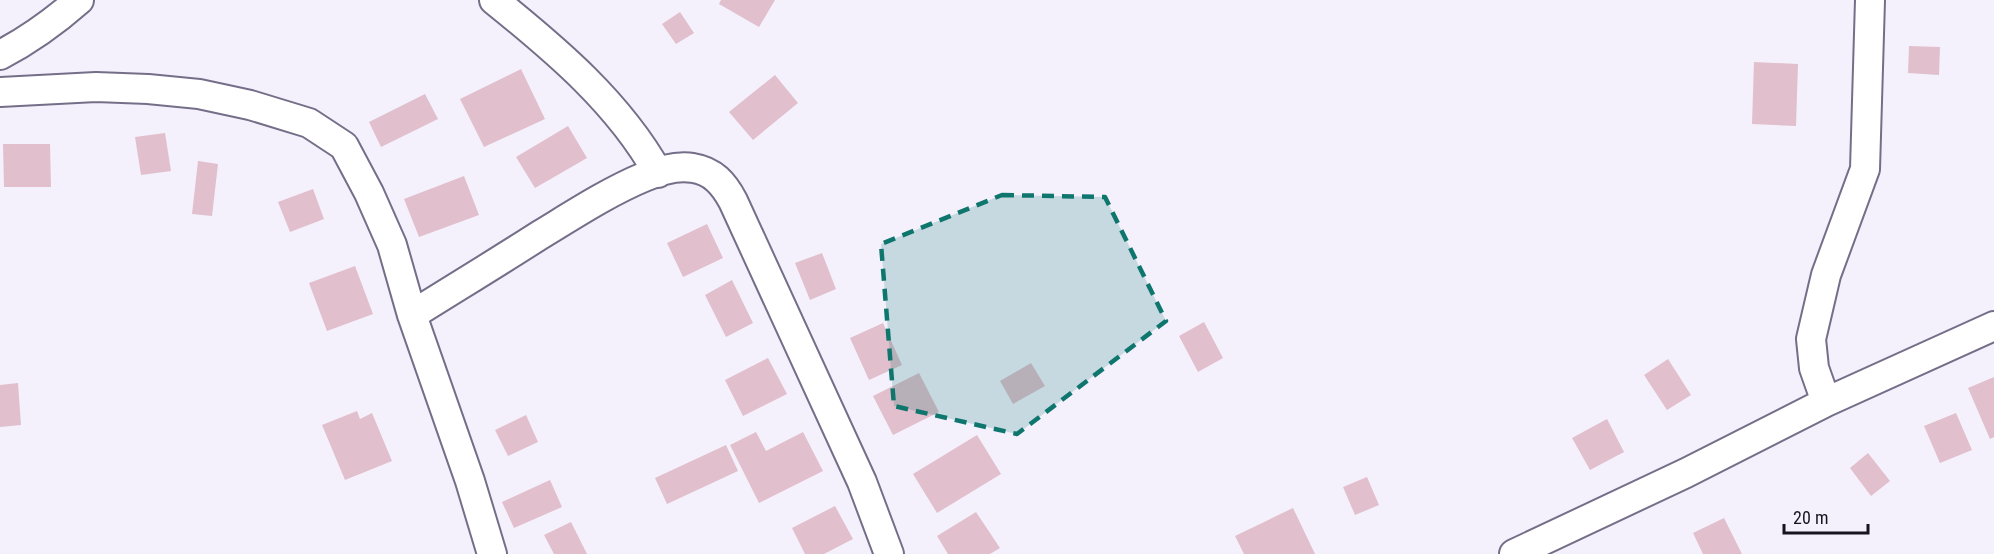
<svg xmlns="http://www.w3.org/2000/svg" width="1994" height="554" viewBox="0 0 1994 554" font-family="'Roboto Condensed',sans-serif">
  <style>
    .building { fill: #e1bfcc }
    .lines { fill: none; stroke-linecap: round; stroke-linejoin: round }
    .minor-casing { stroke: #756e88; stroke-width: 32 }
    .minor { stroke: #fff; stroke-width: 28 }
    .marked { fill: #0f766e; fill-opacity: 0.2; stroke: #0f766e; stroke-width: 4.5; stroke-dasharray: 12 8; stroke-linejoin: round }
  </style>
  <rect width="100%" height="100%" fill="#f4f1fd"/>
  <!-- building -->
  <path class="building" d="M721 0H775L759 27 719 4Z
    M680 12 694 33 676 44 662 24Z
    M1909 46 1940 47 1939 75 1908 73Z
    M1754 62 1798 64 1796 126 1752 124Z
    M521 69 545 119 484 147 460 99Z
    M775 75 798 103 753 140 729 112Z
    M425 94 438 119 381 147 369 122Z
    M568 126 587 158 535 188 516 157Z
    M165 133 171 171 141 175 135 137Z
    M3 144H50L51 187H4Z
    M198 161 218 164 212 216 192 214Z
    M464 176 479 215 419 237 404 199Z
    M313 189 324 219 290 232 278 202Z
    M707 224 723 258 683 277 667 243Z
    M822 253 836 289 810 300 795 263Z
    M355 266 373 314 327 331 309 283Z
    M732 280 753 323 726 337 705 295Z
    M1204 322 1223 358 1198 372 1179 336Z
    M883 323 902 365 869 380 850 338Z
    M768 358 787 394 743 416 725 380Z
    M1668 359 1691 395 1667 410 1644 375Z
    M1031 363 1045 386 1013 404 1000 381Z
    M919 373 939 412 893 435 873 396Z
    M1994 377V437L1990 439 1968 388Z
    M18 383 21 425 0 427V385Z
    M357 411 360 419 372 413 392 461 345 480 322 425Z
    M1956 413 1972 450 1940 463 1924 426Z
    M526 415 538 442 508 456 495 430Z
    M1607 419 1624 452 1590 470 1572 438Z
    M756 432 766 451 803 432 823 471 759 503 730 445Z
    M977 435 1001 474 937 513 913 474Z
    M726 445 738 471 667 504 655 478Z
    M1868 453 1890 481 1871 496 1850 468Z
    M1367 477 1379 505 1355 515 1343 487Z
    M550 480 562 507 514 528 502 502Z
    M835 506 853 539 824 554H805L792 528Z
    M1293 508 1315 554H1244L1235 536Z
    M976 512 1000 548 990 554H948L937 536Z
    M1724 518 1742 554H1703L1693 533Z
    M571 522 587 554H554L544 535Z"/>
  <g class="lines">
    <!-- minor casing -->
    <g class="minor-casing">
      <path id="minor" d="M494 0C556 50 619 103 658 173
        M0 55C29 40 54 22 79 0
        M0 92 96 87 148 89 199 94 250 105 309 123 344 146 369 193 392 245 412 315 470 481 492 554
        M412 315C455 288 498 262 540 235 573 215 608 192 644 177 658 171 677 165 693 168 713 171 724 184 733 201L862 482 889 554
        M1826 402 1814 368 1811 339 1826 275 1865 169 1870 0
        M1514 554 1686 473 1826 402 1994 326"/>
    </g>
    <!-- minor -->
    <use href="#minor" class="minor"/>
  </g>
  <!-- marked area -->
  <path class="marked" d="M1002 195 1105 197 1166 321 1017 434 894 406 881 244Z"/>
  <!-- scale -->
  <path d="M1784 524v9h84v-9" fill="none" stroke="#17141e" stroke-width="3"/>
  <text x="1793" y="524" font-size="18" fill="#17141e" stroke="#f4f1fd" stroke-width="4.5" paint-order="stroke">20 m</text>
</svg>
